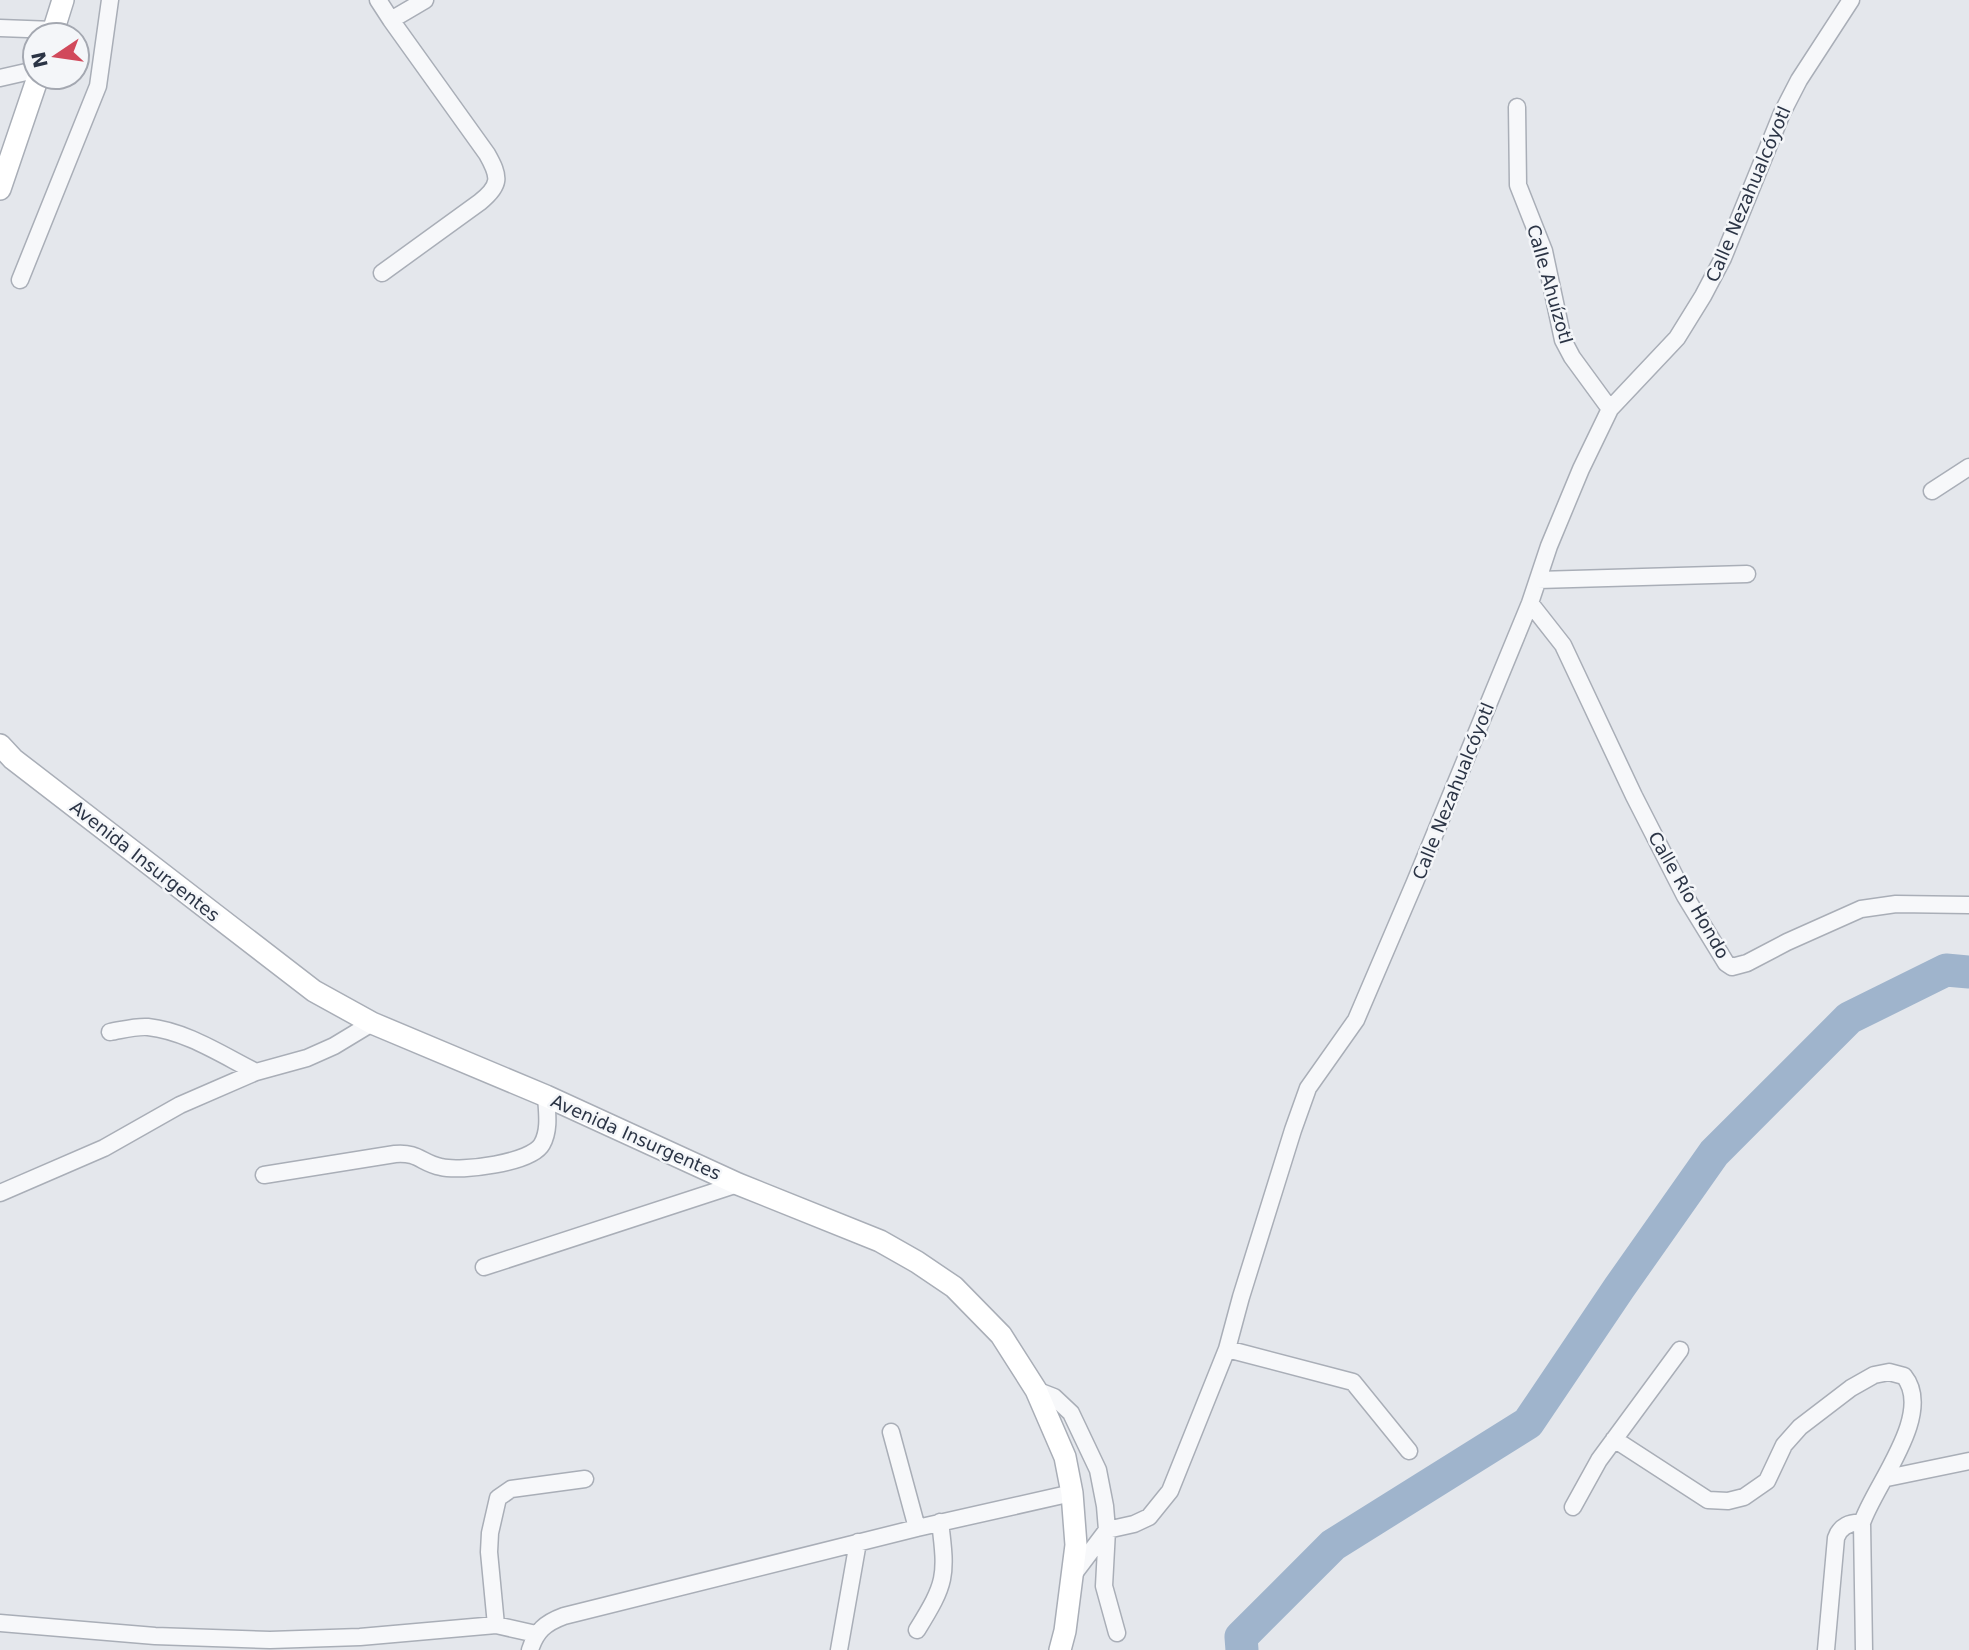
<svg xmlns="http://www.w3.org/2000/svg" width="1969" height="1650" viewBox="0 0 1969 1650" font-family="'DejaVu Sans',sans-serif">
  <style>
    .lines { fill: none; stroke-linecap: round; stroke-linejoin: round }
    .river { stroke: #9fb4cc; stroke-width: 33 }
    .minor-casing { stroke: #a9aeb7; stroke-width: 19 }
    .secondary-casing { stroke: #a9aeb7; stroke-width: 24 }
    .minor { stroke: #f7f8fa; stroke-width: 16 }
    .secondary { stroke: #fff; stroke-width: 21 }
    .labels { text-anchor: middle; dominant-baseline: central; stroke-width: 5; stroke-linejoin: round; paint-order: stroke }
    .street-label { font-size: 18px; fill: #2b3445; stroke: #f4f6f9 }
  </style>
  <rect width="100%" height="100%" fill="#e4e7ec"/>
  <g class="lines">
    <!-- river -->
    <path class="river" d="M1242 1650 1241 1637 1333 1545 1528 1423 1619 1288 1714 1153 1849 1018 1946 970 1969 972"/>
    <!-- minor casing -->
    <g class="minor-casing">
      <path id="minor" d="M378 0 391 20 425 0
        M0 28 54 30
        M0 78 35 70
        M1517 107 1518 185 1544 251 1563 340 1572 357 1610 409
        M382 273 480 202C501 185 500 177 487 154L391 20
        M20 280 98 86 110 0
        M1932 491 1969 467
        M1538 580 1747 574
        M1530 603 1563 645 1634 796 1685 896 1726 963 1732 967 1747 963 1787 942 1861 909 1896 904 1969 905
        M110 1032C122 1030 136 1026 148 1027 186 1031 222 1055 256 1072
        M264 1175 395 1154C419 1152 421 1163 441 1167 461 1172 532 1163 542 1144 550 1130 547 1112 546 1096
        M0 1193 104 1148 180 1105 256 1072 307 1058 334 1046 372 1023
        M484 1267 738 1184
        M1227 1349 1353 1382 1409 1451
        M1036 1390 1054 1397 1071 1413 1098 1470 1105 1506 1107 1530 1104 1586 1117 1633
        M891 1432 917 1528
        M1614 1439 1708 1500 1728 1501 1744 1497 1767 1481 1784 1445 1800 1427 1851 1388 1874 1375 1889 1372 1904 1376C1935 1414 1874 1486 1862 1523L1864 1650
        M1887 1478 1969 1461
        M1573 1507 1599 1460 1680 1350
        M1073 1575 1107 1530 1134 1524 1149 1517 1170 1491 1227 1349 1241 1297 1293 1130 1308 1088 1356 1020 1415 882 1530 603 1549 546 1581 469 1610 409 1677 338 1703 296 1723 258 1782 113 1799 80 1851 0
        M0 1623 155 1636 270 1640 360 1637 496 1625 536 1634
        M496 1625 489 1552 490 1533 498 1498 511 1489 585 1479
        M917 1630C946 1583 947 1577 940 1522
        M530 1650C536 1631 545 1623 564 1616L917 1528 1072 1493
        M839 1650 858 1542
        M1826 1650 1836 1538C1840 1526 1850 1522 1862 1523"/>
    </g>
    <!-- secondary casing -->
    <g class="secondary-casing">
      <path id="secondary" d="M52 35 63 0
        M0 189 38 77
        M0 745 13 759 314 991 372 1023 546 1096 738 1184 880 1241 917 1262 954 1287 1001 1335 1036 1390 1065 1457 1072 1493 1076 1545 1065 1631 1060 1650"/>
    </g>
    <!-- minor -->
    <use href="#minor" class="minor"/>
    <!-- secondary -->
    <use href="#secondary" class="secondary"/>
  </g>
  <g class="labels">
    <!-- street labels -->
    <g class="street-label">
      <text transform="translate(1748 194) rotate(-67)">Calle Nezahualcóyotl</text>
      <text transform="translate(1550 284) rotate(74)">Calle Ahuízotl</text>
      <text transform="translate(1453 791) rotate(-68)">Calle Nezahualcóyotl</text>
      <text transform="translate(145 861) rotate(38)">Avenida Insurgentes</text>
      <text transform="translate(1689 895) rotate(60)">Calle Río Hondo</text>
      <text transform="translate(636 1137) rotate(24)">Avenida Insurgentes</text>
    </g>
  </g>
  <!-- north arrow -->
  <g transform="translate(56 56) rotate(257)"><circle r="33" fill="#f4f6f9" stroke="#a4a8b1" stroke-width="2"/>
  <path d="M0-5L12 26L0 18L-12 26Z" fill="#d1495b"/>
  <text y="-10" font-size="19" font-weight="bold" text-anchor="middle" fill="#2b3445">N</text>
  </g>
</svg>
